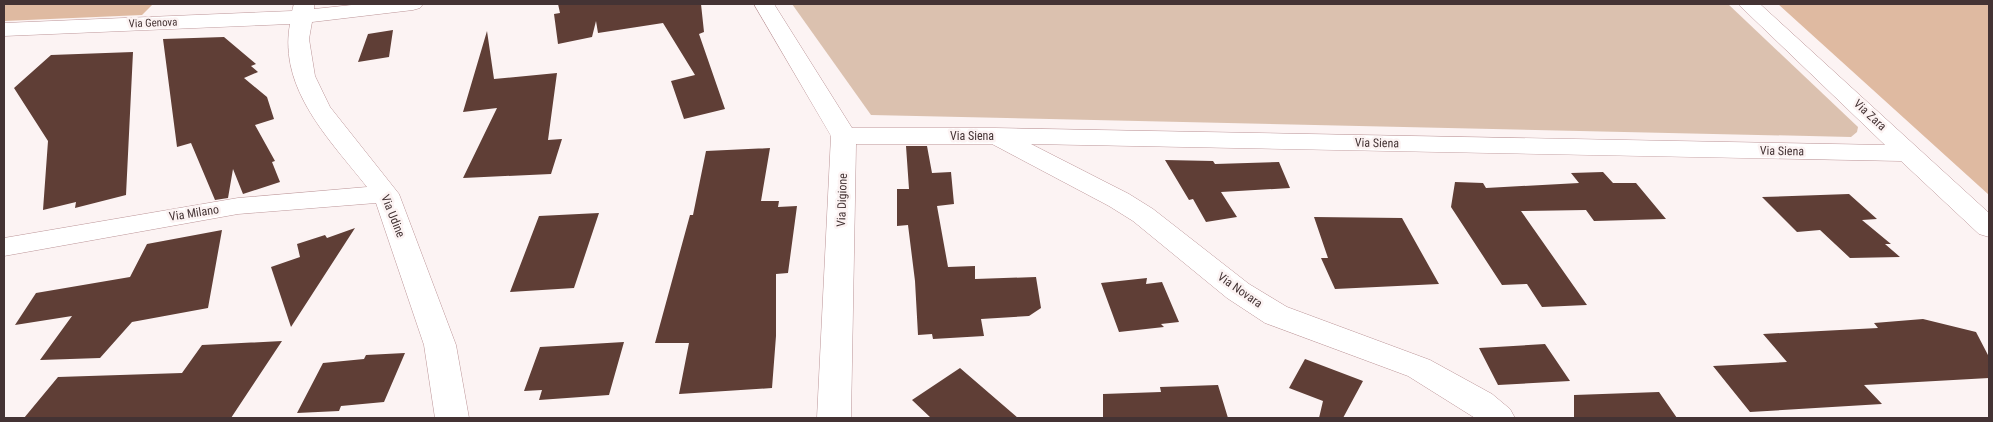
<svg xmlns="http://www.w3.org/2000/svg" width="1993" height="422" viewBox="0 0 1993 422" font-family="'Roboto Condensed',sans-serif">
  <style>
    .green { fill: #dbc1af }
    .forest { fill: #dfbaa1 }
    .building { fill: #5f3e36 }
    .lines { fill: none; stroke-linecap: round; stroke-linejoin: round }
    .minor-casing { stroke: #bc9598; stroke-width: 1 }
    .minor { fill: #fff; fill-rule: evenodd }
    .labels { text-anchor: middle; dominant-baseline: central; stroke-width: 5; stroke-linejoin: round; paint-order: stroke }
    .far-street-label { font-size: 11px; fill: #443334; stroke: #fcf3f3 }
    .street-label { font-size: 12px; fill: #443334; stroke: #fcf3f3 }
  </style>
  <rect width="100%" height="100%" fill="#fcf3f3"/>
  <!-- green -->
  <path class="green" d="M792 4H1728L1858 127 1857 132 1851 137 871 115Z"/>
  <!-- forest -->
  <path class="forest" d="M4 4H153L142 15 4 21Z
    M1778 4H1989V195Z"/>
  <!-- building -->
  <path class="building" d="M558 4H701L704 32 699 34 725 109 684 119 671 81 695 75 663 23 598 33 596 21 592 37 558 44 554 14 560 13Z
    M393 30 389 57 358 62 368 34Z
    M487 31 494 79 557 73 548 140 562 139 551 174 463 178 497 108 463 112Z
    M224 37 256 64 251 66 258 72 244 78 267 97 274 119 255 125 275 161 272 162 280 182 243 194 233 169 228 198 215 200 191 143 177 147 163 39Z
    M133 52 126 195 75 208 76 202 43 210 48 141 14 88 51 55Z
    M906 146H927L932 173 951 172 954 204 937 206 948 267 975 266V279L1036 277 1041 308 1029 316 981 319 984 336 933 339 932 334 918 335 915 281 908 225 897 226V189H909Z
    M770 148 761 201H779L778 207 797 206 788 273 776 274V336L772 388 679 394 689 343H655L690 215H693L706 151Z
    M1165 160 1213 161 1215 164 1279 162 1290 188 1221 192 1237 217 1206 222 1193 199 1189 200Z
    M1603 172 1613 183H1636L1666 219 1594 221 1586 210 1521 211 1587 305 1542 307 1527 284 1502 285 1451 207 1455 182 1483 183 1486 188 1579 183 1571 173Z
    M1849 194 1877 219 1862 220 1891 244H1885L1900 257 1850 258 1820 230 1797 232 1762 197Z
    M599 213 574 288 510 292 539 216Z
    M1314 217 1402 218 1439 284 1335 289 1321 258H1328Z
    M355 228 291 327 271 267 300 257 297 244 325 235 327 238Z
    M222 230 208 308 132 322 100 358 40 360 72 316 15 325 36 293 130 277 147 244Z
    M1147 278 1146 284 1162 282 1179 322 1161 324 1164 327 1119 332 1101 283Z
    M1923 319 1976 332 1989 357V378L1864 385 1882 404 1750 412 1713 366 1787 362 1763 334 1878 328 1874 323Z
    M282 341 231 418H24L58 377 182 373 202 345Z
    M624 342 609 395 539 400 542 390 524 391 540 347Z
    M1545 344 1570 381 1498 385 1479 348Z
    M405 353 384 402 341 406 339 411 297 413 323 363 364 359 366 355Z
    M1305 359 1363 381 1343 418H1319L1323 401 1289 388Z
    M960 368 1018 418H931L912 400Z
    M1218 385 1228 418H1103V394L1161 392 1160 387Z
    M1659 392 1677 418H1574V395Z"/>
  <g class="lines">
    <!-- minor casing -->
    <g class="minor-casing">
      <path id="minor" d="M294 4H314V9L361 4H423L420 8 413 10 312 22 309 39 315 76 330 107 399 194 456 345 469 418H435L424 345 376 203 238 214 4 256V238L238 198 367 187C330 140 278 89 290 24L4 36V23L292 11Z
        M754 4H774L852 128H995L1885 145 1738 4H1760L1989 213V237L1979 234 1901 161 1031 144 1129 194 1153 209 1249 284 1287 307 1430 360 1492 394 1510 409 1515 418H1475L1408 376 1265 323 1227 298 1133 221 1109 206 992 144H856L851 418H817L831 136Z"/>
    </g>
    <!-- minor -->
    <use href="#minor" class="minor"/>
  </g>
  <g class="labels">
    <!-- far-street labels -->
    <g class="far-street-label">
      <text transform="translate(153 23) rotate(-2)">Via Genova</text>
    </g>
    <!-- street labels -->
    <g class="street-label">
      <text transform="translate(1870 115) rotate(43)">Via Zara</text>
      <text x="972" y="136">Via Siena</text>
      <text transform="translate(1377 143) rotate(1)">Via Siena</text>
      <text transform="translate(1782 151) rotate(1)">Via Siena</text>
      <text transform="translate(842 200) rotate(-88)">Via Digione</text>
      <text transform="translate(194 213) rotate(-9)">Via Milano</text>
      <text transform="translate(393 216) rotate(68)">Via Udine</text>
      <text transform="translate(1240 290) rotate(35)">Via Novara</text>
    </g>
  </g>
  <!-- border -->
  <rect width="1993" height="422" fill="none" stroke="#443334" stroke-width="10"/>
</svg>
